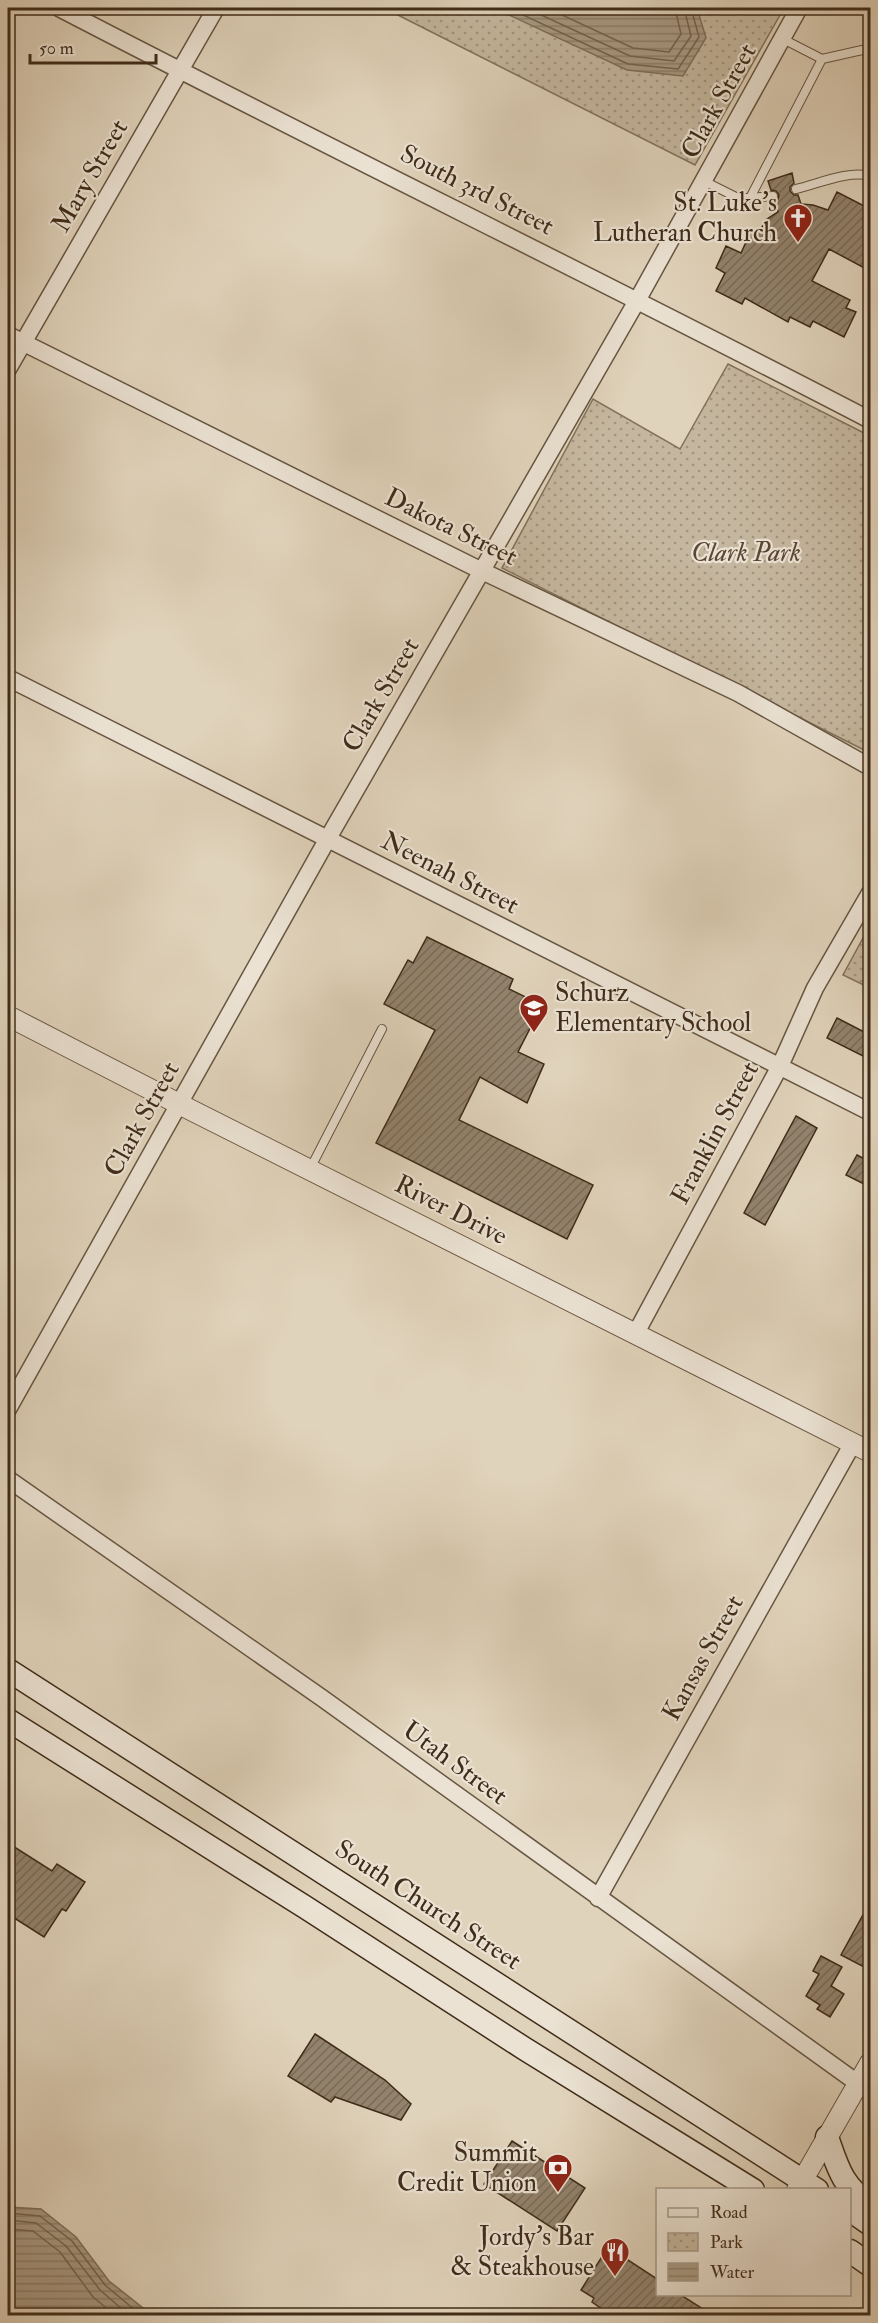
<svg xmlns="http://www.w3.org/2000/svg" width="878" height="2323" viewBox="0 0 878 2323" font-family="'IM FELL Double Pica',serif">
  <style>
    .park { fill: url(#park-dots); stroke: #82725c; stroke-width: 1.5 }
    .water { fill: url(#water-rules); stroke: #7f6e59; stroke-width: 1.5 }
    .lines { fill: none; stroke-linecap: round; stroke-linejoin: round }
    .shore { stroke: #74634e; stroke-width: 1.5 }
    .building { fill: url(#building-hatch); stroke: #3f2c19; stroke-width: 1.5 }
    .service-casing { stroke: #675642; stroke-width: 10 }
    .minor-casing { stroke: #675642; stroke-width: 19 }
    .tertiary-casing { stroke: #675642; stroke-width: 22 }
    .secondary-casing { stroke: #3f2c19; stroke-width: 25 }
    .service { stroke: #ebe2d3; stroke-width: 8 }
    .minor { stroke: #ebe2d3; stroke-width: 16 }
    .tertiary { stroke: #ebe2d3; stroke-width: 20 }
    .secondary { stroke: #ebe2d3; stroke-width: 22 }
    .labels { text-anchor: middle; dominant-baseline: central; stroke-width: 4.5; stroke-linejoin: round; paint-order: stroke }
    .street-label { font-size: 26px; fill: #3f2c19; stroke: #ebe2d3 }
    .poi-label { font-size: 26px; fill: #3f2c19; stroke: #ebe2d3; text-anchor: end }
    .park-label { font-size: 26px; font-style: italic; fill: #5a4834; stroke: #ebe2d3 }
  </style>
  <defs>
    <pattern id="park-dots" width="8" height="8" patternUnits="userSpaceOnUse" patternTransform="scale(1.5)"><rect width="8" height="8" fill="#c5b79f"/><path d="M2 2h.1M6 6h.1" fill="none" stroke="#a19581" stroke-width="1.8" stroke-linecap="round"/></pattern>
    <pattern id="water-rules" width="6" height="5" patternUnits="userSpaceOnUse" patternTransform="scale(1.5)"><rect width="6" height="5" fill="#a99a84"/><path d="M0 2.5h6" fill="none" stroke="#8b7e6b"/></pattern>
    <pattern id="building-hatch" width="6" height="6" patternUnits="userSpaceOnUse" patternTransform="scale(1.5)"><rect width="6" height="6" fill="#93836d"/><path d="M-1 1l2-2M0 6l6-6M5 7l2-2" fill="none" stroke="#796b59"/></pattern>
  </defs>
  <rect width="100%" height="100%" fill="#e0d3bb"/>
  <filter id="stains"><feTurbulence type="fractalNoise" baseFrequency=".00333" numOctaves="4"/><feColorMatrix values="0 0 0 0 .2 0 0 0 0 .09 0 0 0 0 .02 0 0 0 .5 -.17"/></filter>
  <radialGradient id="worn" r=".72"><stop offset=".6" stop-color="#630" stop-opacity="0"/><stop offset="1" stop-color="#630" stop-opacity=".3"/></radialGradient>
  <!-- park -->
  <path class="park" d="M384 8H784L695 165Z
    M728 364 870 436V753L502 568 593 399 680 449Z
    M870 925V988L843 975Z"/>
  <!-- water -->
  <path class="water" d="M494 8H697L706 38 683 76 627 70Z
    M8 2207 41 2209 76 2237 109 2281 147 2311 159 2315H8Z"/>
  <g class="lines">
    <!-- shore -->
    <path class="shore" d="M508 8 628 64 678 69 699 37 691 8
      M526 8 630 56 674 61 691 36 684 8
      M547 8 633 48 669 52 681 34 675 8
      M8 2213 40 2216 72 2241 105 2285 142 2316
      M8 2220 36 2223 66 2246 100 2290 130 2316
      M8 2229 33 2231 60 2252 93 2297 116 2316"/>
  </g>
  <!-- building -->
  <path class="building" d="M792 173 794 183 790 187V191L794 195H798L801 204 813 205 828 210 837 192 870 209V271L829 249 812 281 850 300 846 308 856 312 844 337 813 321 810 327 790 317 788 322 745 298 742 304 716 291 725 273 716 268 726 246 741 253 751 231 759 232 767 219 778 212 775 202 778 199 779 195 776 191 771 190 768 181Z
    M427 937 513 979 509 989 542 1005 518 1052 544 1064 527 1103 480 1077 459 1120 593 1185 567 1239 376 1143 435 1030 384 1004 408 960 413 963Z
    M837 1018 870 1035V1050L867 1058 827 1038Z
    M796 1116 817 1128 765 1225 744 1213Z
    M857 1155 870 1162V1187L846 1175Z
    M8 1843 52 1871 57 1864 85 1882 66 1911 62 1909 44 1937 8 1914Z
    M870 1902V1959L866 1968 841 1955Z
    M821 1956 842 1967 831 1986 844 1994 830 2017 817 2009 820 2005 806 1996 819 1974 813 1971Z
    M315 2034 385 2080 411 2104 401 2120 335 2097 331 2102 288 2076Z
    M512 2141 585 2188 557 2231 484 2184Z
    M608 2247 657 2279V2295H681L714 2316H612L592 2302 594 2298 581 2290Z"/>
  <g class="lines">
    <!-- service casing -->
    <g class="service-casing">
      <path id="service" d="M822 59 862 50 870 54
        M704 181 738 198H750L822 59 783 39
        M796 189C818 184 848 170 870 176
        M750 198 773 196
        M310 1169 382 1029"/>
    </g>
    <!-- minor casing -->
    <g class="minor-casing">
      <path id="minor" d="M59 8C328 148 601 280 870 420
        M8 335 482 571 738 693 870 767
        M8 369 216 8
        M8 678 870 1112
        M636 1333 780 1066 815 988 870 893
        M8 1409 327 840 638 299 799 8
        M8 1479 322 1698 870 2092
        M598 1898 853 1443"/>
    </g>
    <!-- tertiary casing -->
    <g class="tertiary-casing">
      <path id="tertiary" d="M8 1016 179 1104 870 1452
        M797 2190 870 2063"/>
    </g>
    <!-- secondary casing -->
    <g class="secondary-casing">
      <path id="secondary" d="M8 1670 817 2190
        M8 1720 305 1907 525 2049 753 2190
        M827 2137C838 2168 842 2186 870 2205
        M850 2210 870 2224
        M850 2251 870 2265"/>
    </g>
    <!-- service -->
    <use href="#service" class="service"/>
    <!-- minor -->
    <use href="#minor" class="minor"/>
    <!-- tertiary -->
    <use href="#tertiary" class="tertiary"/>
    <!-- secondary -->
    <use href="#secondary" class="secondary"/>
  </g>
  <!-- icons -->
  <defs>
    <g id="church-pin" transform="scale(1.5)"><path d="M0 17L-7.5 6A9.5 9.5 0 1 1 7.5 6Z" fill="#8f2418" stroke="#ebe2d3"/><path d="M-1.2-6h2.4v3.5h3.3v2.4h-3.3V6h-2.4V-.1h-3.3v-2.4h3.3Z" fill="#fff"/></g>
    <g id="school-pin" transform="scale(1.5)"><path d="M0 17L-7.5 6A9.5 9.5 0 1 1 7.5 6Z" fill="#8f2418" stroke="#ebe2d3"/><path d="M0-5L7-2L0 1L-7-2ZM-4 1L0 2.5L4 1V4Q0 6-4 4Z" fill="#fff"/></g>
    <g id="bank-pin" transform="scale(1.5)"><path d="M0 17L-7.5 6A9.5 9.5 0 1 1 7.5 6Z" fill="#8f2418" stroke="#ebe2d3"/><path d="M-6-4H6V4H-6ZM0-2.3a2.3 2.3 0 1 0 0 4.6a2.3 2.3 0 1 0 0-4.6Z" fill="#fff"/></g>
    <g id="restaurant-pin" transform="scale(1.5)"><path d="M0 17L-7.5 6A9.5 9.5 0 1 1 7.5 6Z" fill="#8f2418" stroke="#ebe2d3"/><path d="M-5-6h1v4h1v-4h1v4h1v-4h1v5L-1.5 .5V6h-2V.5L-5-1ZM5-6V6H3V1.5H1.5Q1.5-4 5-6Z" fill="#fff"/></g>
  </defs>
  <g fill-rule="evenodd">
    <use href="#church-pin" x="798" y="218"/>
    <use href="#school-pin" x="534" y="1008"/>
    <use href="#bank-pin" x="558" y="2168"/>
    <use href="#restaurant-pin" x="615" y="2252"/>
  </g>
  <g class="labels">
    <!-- street labels -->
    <g class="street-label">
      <text transform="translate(719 101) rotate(-61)">Clark Street</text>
      <text transform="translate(90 176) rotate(-60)">Mary Street</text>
      <text transform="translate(477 190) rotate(27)">South 3rd Street</text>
      <text transform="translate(451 527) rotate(26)">Dakota Street</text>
      <text transform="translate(381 695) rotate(-60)">Clark Street</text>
      <text transform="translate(450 873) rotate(27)">Neenah Street</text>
      <text transform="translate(142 1119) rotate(-61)">Clark Street</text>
      <text transform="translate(715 1133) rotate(-62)">Franklin Street</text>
      <text transform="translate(451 1210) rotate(27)">River Drive</text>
      <text transform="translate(703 1658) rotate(-61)">Kansas Street</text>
      <text transform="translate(455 1763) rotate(36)">Utah Street</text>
      <text transform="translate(428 1905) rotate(33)">South Church Street</text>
    </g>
    <!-- poi labels -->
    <g class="poi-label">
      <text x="777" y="203">St. Luke's<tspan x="777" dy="30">Lutheran Church</tspan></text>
      <text x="555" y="993" text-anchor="start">Schurz<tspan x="555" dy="30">Elementary School</tspan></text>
      <text x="537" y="2153">Summit<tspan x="537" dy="30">Credit Union</tspan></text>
      <text x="594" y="2237">Jordy's Bar<tspan x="594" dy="30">&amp; Steakhouse</tspan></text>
    </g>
    <!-- park labels -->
    <g class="park-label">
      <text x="746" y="553">Clark Park</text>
    </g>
  </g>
  <!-- margin -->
  <rect width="878" height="2323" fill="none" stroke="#e0d3bb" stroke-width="30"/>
  <rect x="9" y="9" width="860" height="2305" fill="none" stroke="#3f2c19" stroke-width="3"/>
  <rect x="15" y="15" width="848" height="2293" fill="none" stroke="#3f2c19" stroke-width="1.5"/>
  <!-- legend -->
  <rect x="656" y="2188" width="195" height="108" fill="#ebe2d3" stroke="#a69989" stroke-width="1.5"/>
  <rect x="668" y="2208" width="30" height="9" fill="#ebe2d3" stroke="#a69989" stroke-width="1.5"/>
  <text x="710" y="2218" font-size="18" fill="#3f2c19">Road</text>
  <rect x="668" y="2233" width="30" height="18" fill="url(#park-dots)" stroke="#a69989" stroke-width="1.5"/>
  <text x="710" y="2248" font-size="18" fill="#3f2c19">Park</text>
  <rect x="668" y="2263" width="30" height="18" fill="url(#water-rules)" stroke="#a69989" stroke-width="1.5"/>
  <text x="710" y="2278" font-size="18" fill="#3f2c19">Water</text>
  <!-- scale -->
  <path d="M30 54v9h126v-9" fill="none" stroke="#3f2c19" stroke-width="3"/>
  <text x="39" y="54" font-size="18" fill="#3f2c19" stroke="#ebe2d3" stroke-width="4.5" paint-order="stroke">50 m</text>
  <rect width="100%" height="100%" filter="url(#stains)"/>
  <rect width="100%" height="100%" fill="url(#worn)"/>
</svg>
